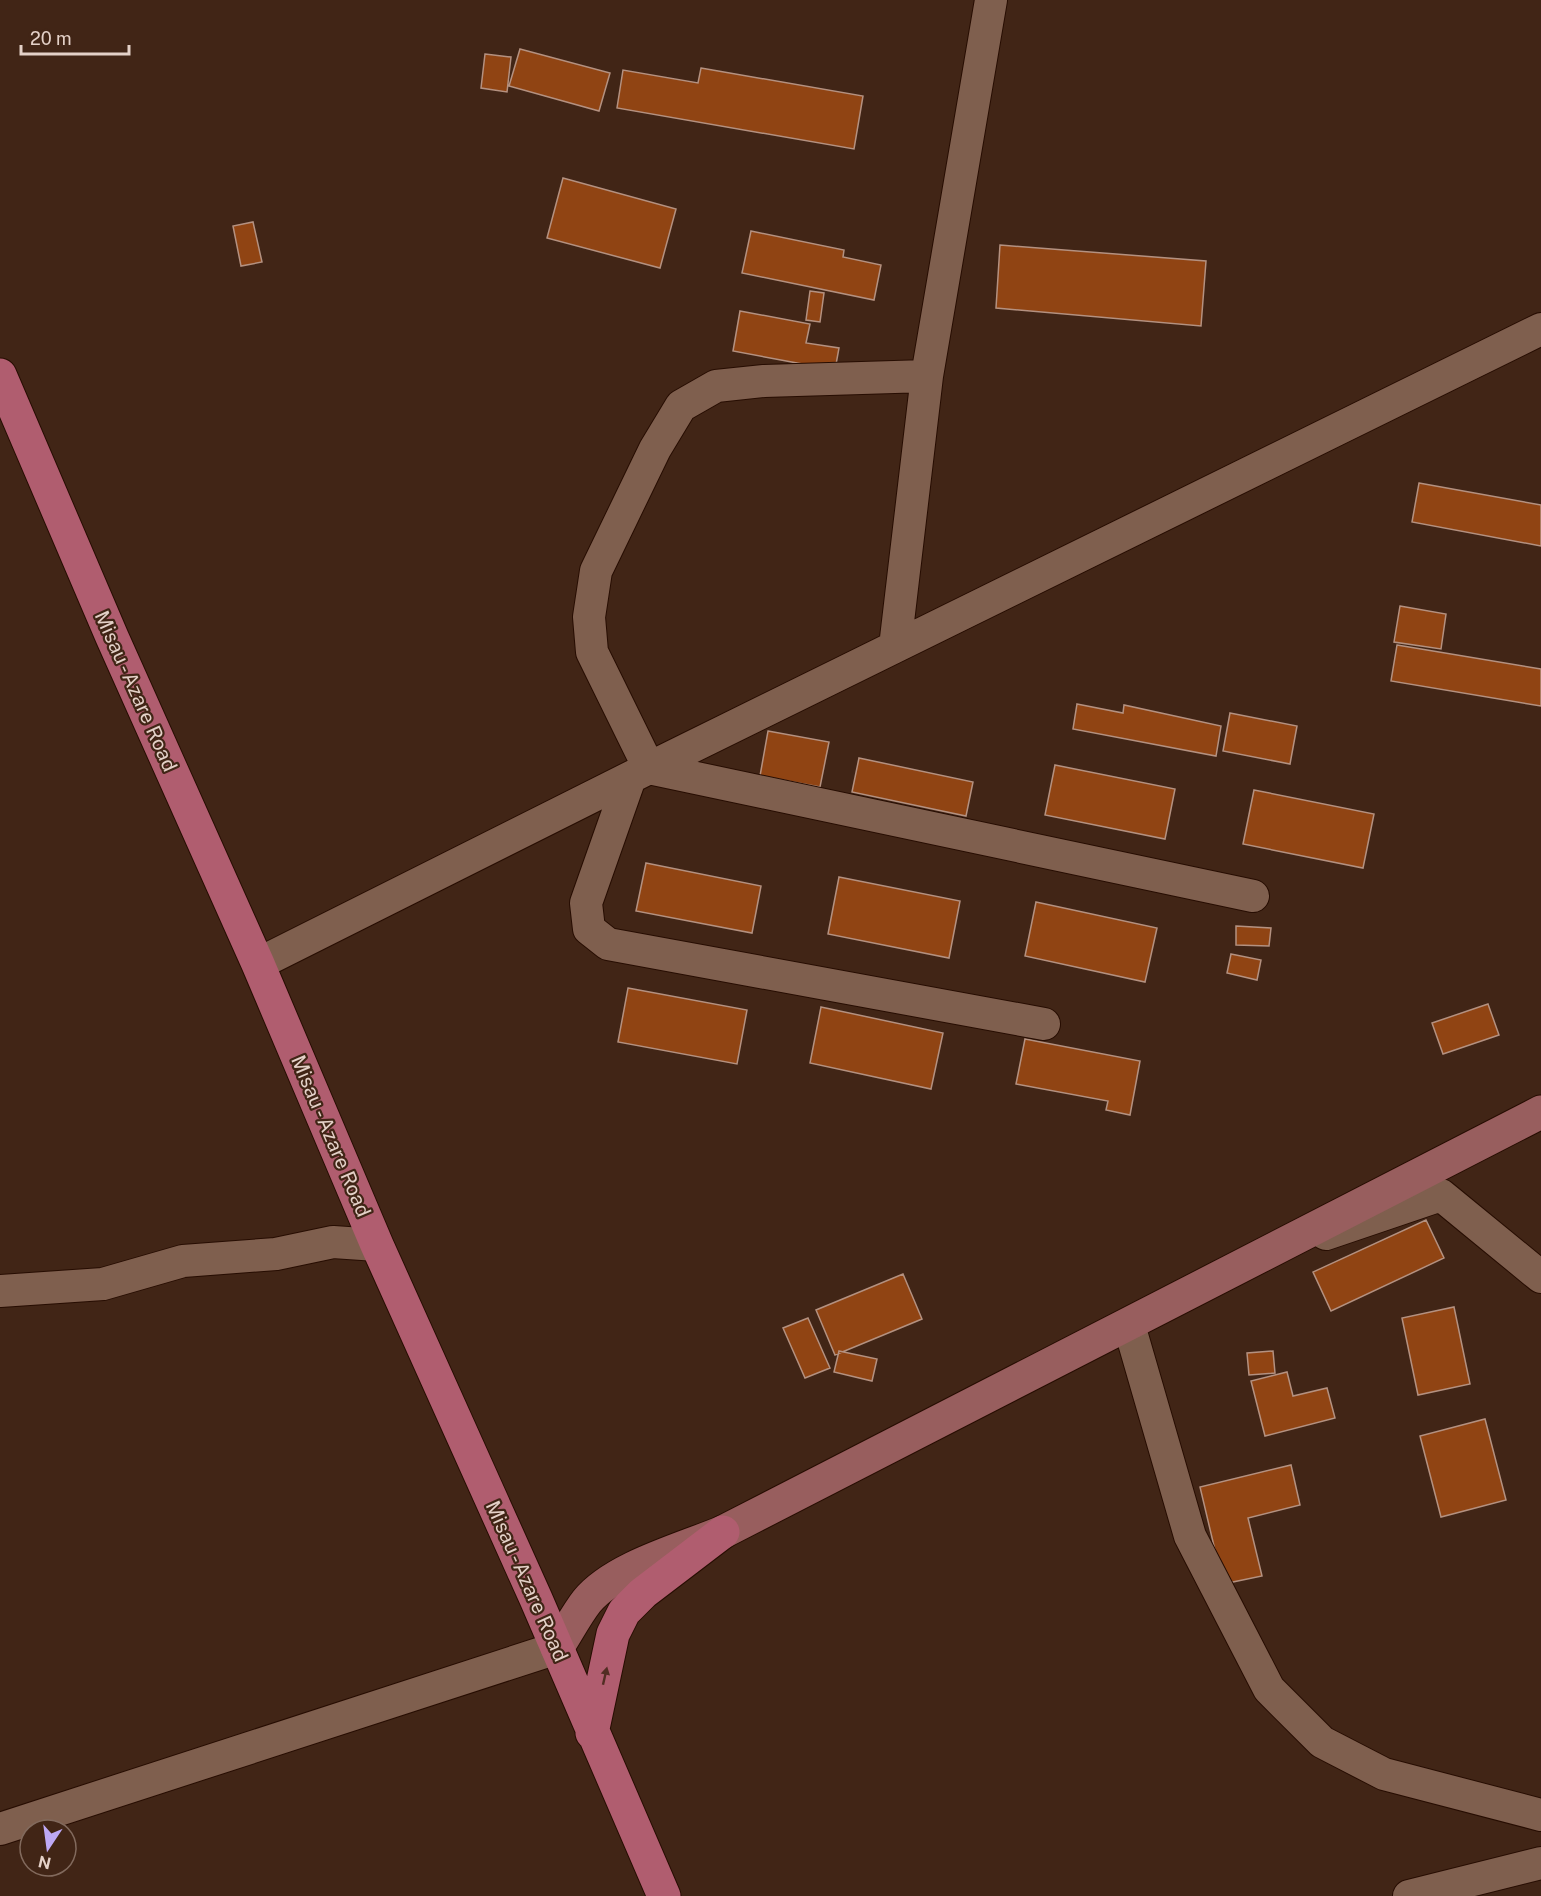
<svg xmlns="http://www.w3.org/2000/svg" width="1541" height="1896" viewBox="0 0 1541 1896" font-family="'Public Sans',sans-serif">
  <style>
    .building { fill: #904413; stroke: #b49180; stroke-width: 1.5 }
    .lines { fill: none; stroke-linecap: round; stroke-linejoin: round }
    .street-casing { stroke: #270d02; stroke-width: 34 }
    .secondary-casing { stroke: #270d02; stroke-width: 35 }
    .primary-casing { stroke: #270d02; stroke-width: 35 }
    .street { stroke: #7f5f4e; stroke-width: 32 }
    .secondary { stroke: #985e5e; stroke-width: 33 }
    .primary { stroke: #b05d6f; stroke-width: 33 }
    .oneway { fill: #522d23 }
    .labels { text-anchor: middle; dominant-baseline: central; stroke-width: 4.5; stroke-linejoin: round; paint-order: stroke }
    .street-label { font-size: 20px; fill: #e4d1c8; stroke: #412516 }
  </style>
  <rect width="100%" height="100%" fill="#412516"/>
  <!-- building -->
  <path class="building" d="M520 49 610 73 599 111 509 86Z
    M485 54 511 57 507 92 481 88Z
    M701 68 863 96 854 149 617 108 623 70 698 83Z
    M563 178 676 209 660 268 547 238Z
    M253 222 262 262 241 266 233 226Z
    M751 231 844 250 843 257 881 265 874 300 742 273Z
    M1000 245 1206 261 1201 326 996 308Z
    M810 291 824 293 820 322 806 320Z
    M740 311 810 324 806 343 839 348 835 370 733 351Z
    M1419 483 1541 505V546L1412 522Z
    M1400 606 1446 614 1441 649 1394 642Z
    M1397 645 1541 669V706L1391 681Z
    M1077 704 1123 713 1124 705 1221 726 1216 756 1073 729Z
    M1230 713 1297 726 1290 764 1223 751Z
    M768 731 829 742 820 787 760 776Z
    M859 758 973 782 966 816 852 792Z
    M1055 765 1175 789 1165 839 1045 815Z
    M1254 790 1374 814 1363 868 1243 844Z
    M646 863 761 886 752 933 636 911Z
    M839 877 960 901 949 958 828 934Z
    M1036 902 1157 928 1145 982 1025 956Z
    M1236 926 1271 928 1269 946 1236 945Z
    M1231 954 1261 960 1257 980 1227 973Z
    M628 988 747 1010 737 1064 618 1042Z
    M1488 1004 1499 1035 1443 1054 1432 1023Z
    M821 1007 943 1033 931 1089 810 1063Z
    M1025 1039 1140 1061 1130 1115 1106 1110 1108 1101 1016 1084Z
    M1426 1220 1444 1258 1331 1311 1313 1272Z
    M903 1274 922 1319 835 1355 816 1310Z
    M1454 1307 1470 1384 1418 1395 1402 1318Z
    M808 1318 830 1368 805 1378 783 1328Z
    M839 1351 877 1359 872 1381 834 1372Z
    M1273 1351 1275 1373 1249 1375 1247 1353Z
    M1287 1372 1293 1396 1327 1388 1335 1418 1265 1436 1251 1381Z
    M1485 1419 1506 1500 1441 1517 1420 1436Z
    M1291 1465 1300 1505 1248 1518 1262 1576 1223 1584 1200 1487Z"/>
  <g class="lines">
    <!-- street casing -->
    <g class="street-casing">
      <path id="street" d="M927 376 991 0
        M895 647 927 376 764 381 716 386 681 406 655 449 596 571 589 617 592 652 649 768 1253 896
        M630 778 586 903 589 929 608 944 1044 1024
        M258 964 649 768 1541 329
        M1326 1234 1441 1195 1541 1277
        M0 1291 103 1284 183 1261 276 1254 333 1242 377 1245
        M1129 1325 1190 1536 1269 1689 1322 1742 1384 1774 1541 1815
        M0 1829 557 1648
        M1409 1896 1541 1863"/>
    </g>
    <!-- secondary casing -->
    <g class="secondary-casing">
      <path id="secondary" d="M557 1648C567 1633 576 1615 587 1601 615 1567 683 1549 723 1532L1541 1112"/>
    </g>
    <!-- primary casing -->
    <g class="primary-casing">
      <path id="primary" d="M0 375 112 637 258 964 377 1245 536 1599 664 1896
        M592 1733 613 1634 624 1612 643 1593 723 1532"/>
    </g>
    <!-- street -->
    <use href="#street" class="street"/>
    <!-- secondary -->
    <use href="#secondary" class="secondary"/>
    <!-- primary -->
    <use href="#primary" class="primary"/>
  </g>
  <!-- one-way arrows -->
  <defs><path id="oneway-solid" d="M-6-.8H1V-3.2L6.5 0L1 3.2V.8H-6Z" transform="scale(1.5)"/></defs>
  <use class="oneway" href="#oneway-solid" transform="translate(605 1676) rotate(-77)"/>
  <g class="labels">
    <!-- street labels -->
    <g class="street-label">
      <text transform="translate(136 691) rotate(66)">Misau - Azare Road</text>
      <text transform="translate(331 1136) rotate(67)">Misau - Azare Road</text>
      <text transform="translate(527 1581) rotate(66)">Misau - Azare Road</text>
    </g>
  </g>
  <!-- north arrow -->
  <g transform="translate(48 1848) rotate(193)"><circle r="28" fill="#412516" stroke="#826a5d" stroke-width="1.5"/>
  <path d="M0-4.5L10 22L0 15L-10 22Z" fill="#bea9f5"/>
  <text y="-9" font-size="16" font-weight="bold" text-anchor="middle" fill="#e4d1c8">N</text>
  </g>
  <!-- scale -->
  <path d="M21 45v9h108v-9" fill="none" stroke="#e4d1c8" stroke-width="3"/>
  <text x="30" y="45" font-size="18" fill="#e4d1c8" stroke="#412516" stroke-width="4.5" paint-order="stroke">20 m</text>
</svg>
